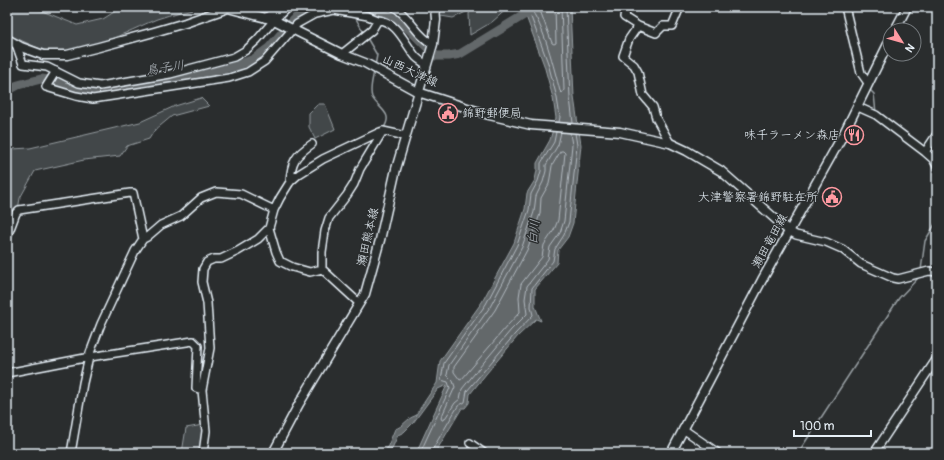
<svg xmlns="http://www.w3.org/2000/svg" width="944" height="460" viewBox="0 0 944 460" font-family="Pangolin,'Klee One',sans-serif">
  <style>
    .green { fill: #424648; stroke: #959ca0 }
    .water { fill: #63686b; stroke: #989fa3 }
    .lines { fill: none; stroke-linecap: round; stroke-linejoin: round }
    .shore { stroke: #b3bac0; stroke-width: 1 }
    .stream { stroke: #989fa3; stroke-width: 1.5 }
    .river { stroke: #63686b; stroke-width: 9 }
    .minor-casing { stroke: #e8f1f8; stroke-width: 10 }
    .major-casing { stroke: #e8f1f8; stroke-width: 11 }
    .minor { stroke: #2a2d2e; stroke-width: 7 }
    .major { stroke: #2a2d2e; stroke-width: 8 }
    .labels { text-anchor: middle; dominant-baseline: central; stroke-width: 3; stroke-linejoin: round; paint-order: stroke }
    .street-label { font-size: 12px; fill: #e8f1f8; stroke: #2a2d2e }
    .poi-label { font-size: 12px; fill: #e8f1f8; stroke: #2a2d2e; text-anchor: end }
    .water-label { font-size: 13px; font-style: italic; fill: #acb3b9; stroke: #2a2d2e }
  </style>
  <rect width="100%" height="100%" fill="#2a2d2e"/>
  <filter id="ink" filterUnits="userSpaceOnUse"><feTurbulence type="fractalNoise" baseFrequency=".025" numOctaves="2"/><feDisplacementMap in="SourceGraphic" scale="8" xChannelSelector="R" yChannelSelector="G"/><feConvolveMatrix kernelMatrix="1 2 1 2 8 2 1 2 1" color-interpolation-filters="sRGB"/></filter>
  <g filter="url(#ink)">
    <!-- green -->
    <path class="green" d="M7 7H32L77 25 103 19 122 7H202C187 10 172 14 157 19 130 30 78 58 50 52 38 49 19 39 7 34Z
      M439 7H469L468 11 453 18 441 16Z
      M471 7H509L492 22 470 35 469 14Z
      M201 98 209 106 172 116 154 131 149 139 127 146 120 156 84 160 35 171 20 198 16 221 7 230V152L12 149 30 148 140 122 175 106Z
      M318 104H325L335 129 315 139 309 127V113Z
      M203 425 200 453H182L186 428Z"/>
    <!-- water -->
    <path class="water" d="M517 7H570L574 97 581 145 573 223 568 237 558 250 557 263 535 289V306L541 321 536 319 518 336 486 374 470 394 469 403 465 408H462L435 453H416L447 385 438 389 413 423 404 432 398 435 390 453H385L395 429C403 427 407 418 415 416L437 383 440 361 482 302 514 243 525 209 527 193 535 180 537 170V163L550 140 556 118 553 98 544 65 527 19Z"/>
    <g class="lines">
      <!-- shore -->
      <path class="shore" d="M523 7 531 17 548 63 557 98 560 117 559 122
        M529 7C544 24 554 69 560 91L562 93 564 90 561 7
        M537 7 541 13 552 43 554 44 556 43 555 7
        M566 7 570 98 573 123
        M561 132 558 145 546 165V171L543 182 536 196 534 212 522 247 490 307 449 365 447 375 453 381 455 387 441 418 442 420H444L455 403 460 399 462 389 479 368 511 330 527 314 525 299 527 286 548 259 550 247 560 233 564 221 572 145 570 133
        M561 151H563L565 153 558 220 554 230 544 245 542 257 521 284 519 297 520 312 507 326 462 379 460 380 454 372V367L495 310 527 250 540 214 541 198 549 184 552 166Z
        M420 453 450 388 448 382 441 380 444 363 486 304 517 245 529 210 531 194 538 181 541 171V163L554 142 556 132
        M432 453V450L458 406 465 402 467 391 515 334 533 315 531 307 532 288 553 261 555 249 564 235 569 222 577 145 575 133"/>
      <!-- stream -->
      <path class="stream" d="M350 7 351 8
        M355 17 364 33
        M367 38 377 55 375 66
        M374 71C373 78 369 90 372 97 378 109 395 113 383 129
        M869 89 874 94 876 113
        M919 152 932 163 937 191
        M348 187 352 179
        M921 270 925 241 937 221
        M922 276 931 275 937 277
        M338 332 342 323 354 304
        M277 437 291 410
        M798 453 899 298 920 276"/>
      <!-- river -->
      <path class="river" d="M368 7 402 22 436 56H449L460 54 524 15 534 7
        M7 91 18 85 41 79 50 80 85 93 101 96 143 83 167 79 190 78 236 66 254 59 269 48 293 20 309 7"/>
      <!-- minor casing -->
      <g class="minor-casing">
        <path id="minor" d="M394 7C410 16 417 37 433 44
          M626 7 624 17 638 26 656 33 663 26H672L680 7
          M845 7 861 73 868 83
          M265 18 281 7
          M638 26 629 39 623 56 634 65 638 72 643 95 653 107 656 118 670 143
          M16 44 23 64 47 67 79 83 100 86 170 74 234 57 246 50 257 40 274 20 288 7
          M342 54 372 30 378 20C397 21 405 44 416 57 419 60 423 62 426 65
          M56 71 46 87 76 96 93 99 229 78 248 72 265 61 297 24 315 14 334 10 368 16 378 20
          M858 107 876 115 925 152 933 159 937 166
          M925 152 937 134
          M290 182C291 161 296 155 312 144
          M789 231 796 235 826 242 842 249 861 264 893 278 898 279 929 271 937 272
          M7 237 16 213 19 210 130 193H133L143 239
          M322 269V252L325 231 329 218 347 195 354 184 360 169 383 131
          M359 303 322 269 310 272 292 267 280 261 276 252 269 228 274 210 280 198 290 182 299 174 323 159 380 132 383 131 406 136
          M7 373 90 357 193 341 198 346 196 388 202 390 206 431 203 453
          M202 390 210 348 207 303 202 282 203 269 207 262 214 259H221L238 251 258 239 269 228
          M683 429 718 453
          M470 443 484 453
          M71 453 83 383 90 353 101 324 135 251 143 239 147 237 161 225 181 216 201 198 216 192 241 194 274 210
          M874 453 937 358"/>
      </g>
      <!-- major casing -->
      <g class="major-casing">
        <path id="major" d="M895 30 907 7
          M7 39 21 47 43 55H67L99 47 154 32 185 23 228 8 274 20 342 54 365 63 418 92 489 115 531 125 620 132 670 143 687 151 721 171 789 231
          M273 453 299 404 365 294 380 240 396 169 433 44 436 20 435 7
          M671 453 762 280 844 133 890 40"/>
      </g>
      <!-- minor -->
      <use href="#minor" class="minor"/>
      <!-- major -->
      <use href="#major" class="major"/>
    </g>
  </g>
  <!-- icons -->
  <defs>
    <g id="civic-ring" transform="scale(1)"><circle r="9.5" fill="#2a2d2e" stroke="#ff9aa2" stroke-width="1.5"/><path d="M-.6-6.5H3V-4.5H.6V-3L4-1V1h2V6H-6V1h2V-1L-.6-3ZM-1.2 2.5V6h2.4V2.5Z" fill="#ff9aa2"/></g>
    <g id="restaurant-ring" transform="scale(1)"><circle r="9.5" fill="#2a2d2e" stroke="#ff9aa2" stroke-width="1.5"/><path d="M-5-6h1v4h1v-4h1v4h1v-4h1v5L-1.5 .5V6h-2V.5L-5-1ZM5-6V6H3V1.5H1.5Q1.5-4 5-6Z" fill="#ff9aa2"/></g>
  </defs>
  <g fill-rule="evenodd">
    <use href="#civic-ring" x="448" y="113"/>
    <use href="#restaurant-ring" x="854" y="135"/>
    <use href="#civic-ring" x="832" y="197"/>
  </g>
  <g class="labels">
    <!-- street labels -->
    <g class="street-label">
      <text transform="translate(410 71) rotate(25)">山西大津線</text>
      <text transform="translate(368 237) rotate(-77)">瀬田熊本線</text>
      <text transform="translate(770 241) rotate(-61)">瀬田竜田線</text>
    </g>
    <!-- poi labels -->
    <g class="poi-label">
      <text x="462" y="113" text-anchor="start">錦野郵便局</text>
      <text x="840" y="135">味千ラーメン森店</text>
      <text x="818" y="197">大津警察署錦野駐在所</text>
    </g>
    <!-- water labels -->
    <g class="water-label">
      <text transform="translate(165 68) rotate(-8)">鳥子川</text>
      <text transform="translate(534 232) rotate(-84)">白川</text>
    </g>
  </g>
  <!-- margin -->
  <rect width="944" height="460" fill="none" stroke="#2a2d2e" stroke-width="24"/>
  <rect x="12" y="12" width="920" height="436" fill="none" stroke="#e8f1f8" stroke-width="1.5" filter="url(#ink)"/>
  <!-- north arrow -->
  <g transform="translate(902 42) rotate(127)"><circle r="19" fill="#2a2d2e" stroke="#767b7f"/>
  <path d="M0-3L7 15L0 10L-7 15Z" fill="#ff9aa2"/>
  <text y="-6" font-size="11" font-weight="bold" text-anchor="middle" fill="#e8f1f8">N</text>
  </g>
  <!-- scale -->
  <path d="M794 430v6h77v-6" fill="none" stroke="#e8f1f8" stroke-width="2"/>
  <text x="800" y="430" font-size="12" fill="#e8f1f8" stroke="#2a2d2e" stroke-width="3" paint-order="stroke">100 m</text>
</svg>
